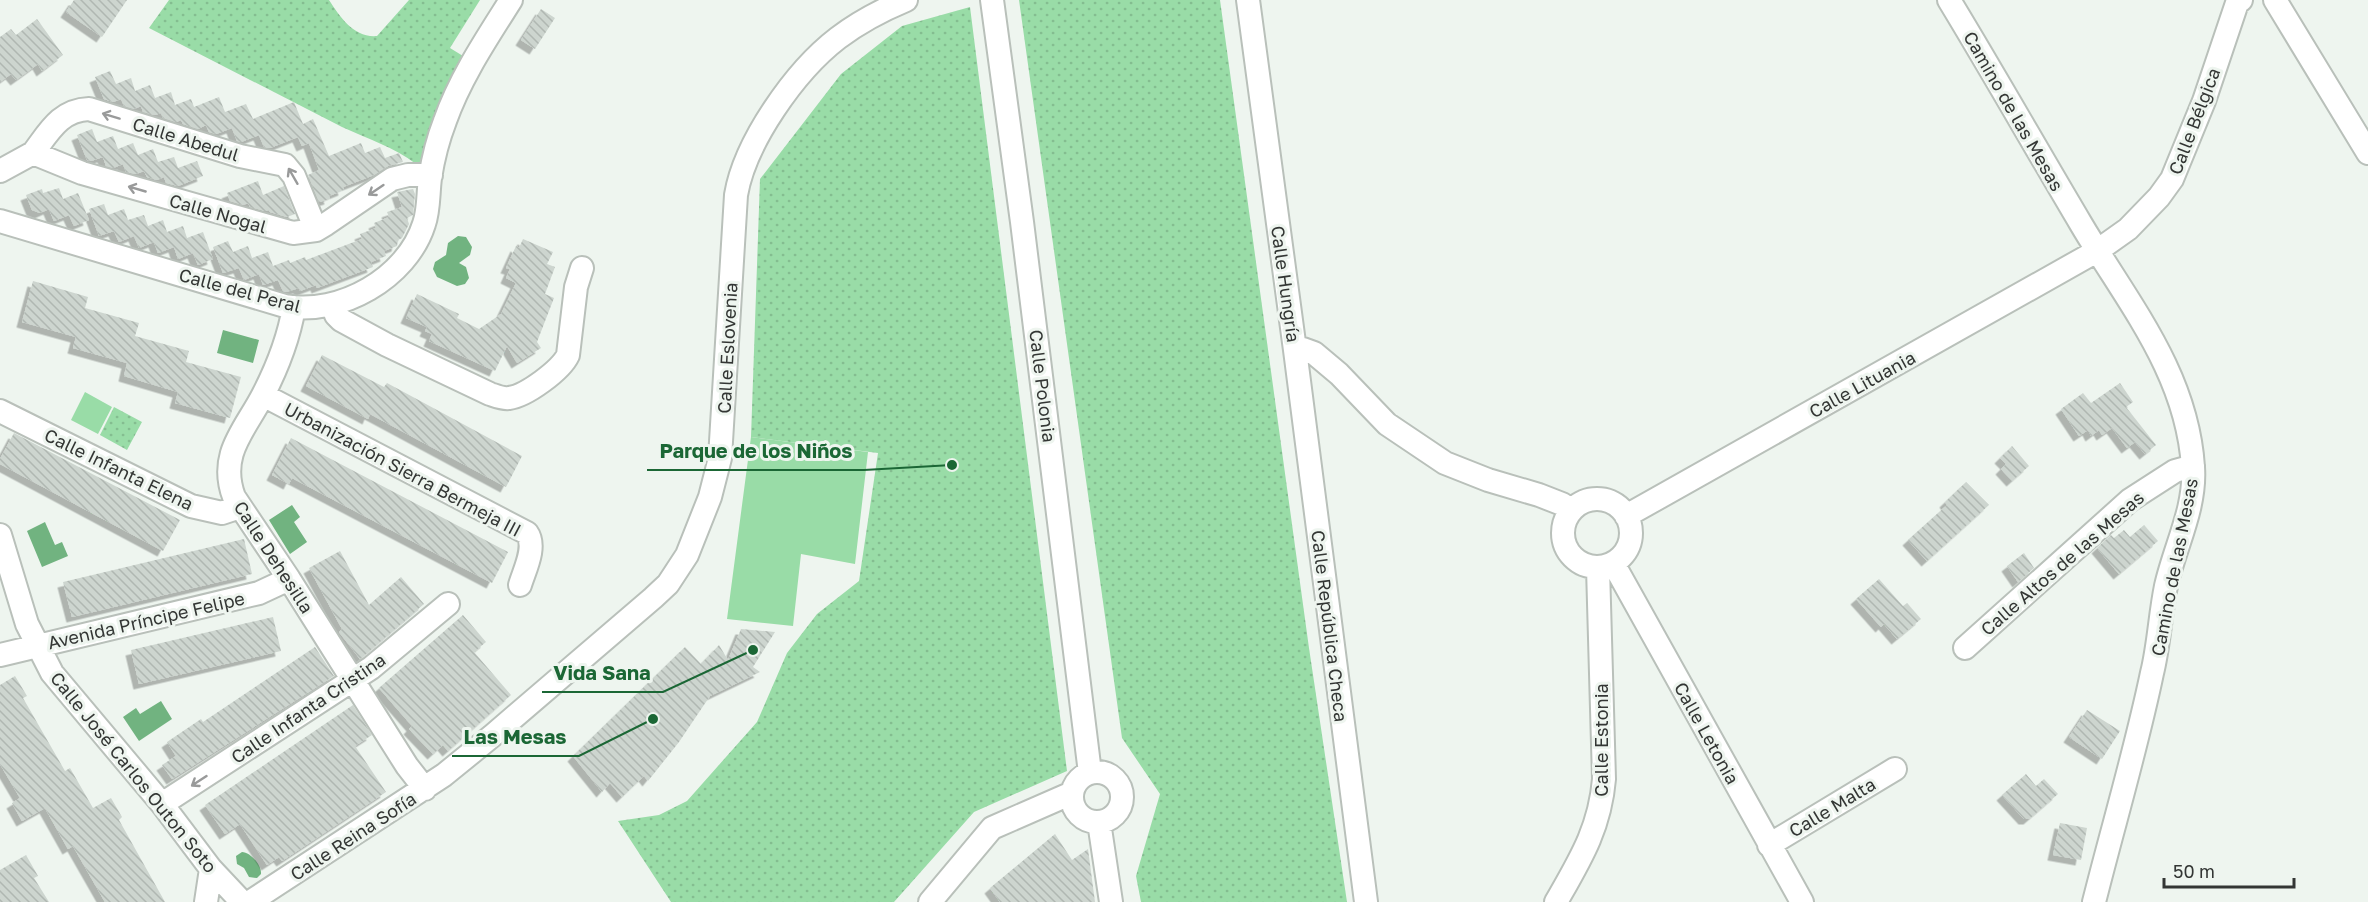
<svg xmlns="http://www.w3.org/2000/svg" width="2368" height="902" viewBox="0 0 2368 902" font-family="'Golos Text',sans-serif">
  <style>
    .green { fill: url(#green-dots) }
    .pitch { fill: #99dca7 }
    .water { fill: #71b380 }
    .building { fill: url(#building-back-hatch); filter: url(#shadow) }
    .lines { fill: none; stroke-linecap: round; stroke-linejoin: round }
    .minor-casing { stroke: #b9c0ba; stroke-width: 26 }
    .minor { stroke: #fff; stroke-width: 22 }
    .oneway { stroke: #999a9a }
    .labels { text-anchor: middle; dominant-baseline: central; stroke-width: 6; stroke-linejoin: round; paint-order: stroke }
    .street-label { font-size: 18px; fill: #333634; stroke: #eef5ef }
    .leader { fill: none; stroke: #1b6735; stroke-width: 2 }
    .callout-dot { fill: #1b6735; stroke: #eef5ef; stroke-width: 2 }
    .callout-label { font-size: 20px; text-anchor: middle; font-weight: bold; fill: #1b6735; stroke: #eef5ef; stroke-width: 6; stroke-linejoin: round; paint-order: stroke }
  </style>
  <defs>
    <pattern id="green-dots" width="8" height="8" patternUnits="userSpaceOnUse" patternTransform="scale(1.5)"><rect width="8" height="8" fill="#99dca7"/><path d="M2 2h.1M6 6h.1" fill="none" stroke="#84bd90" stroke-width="1.8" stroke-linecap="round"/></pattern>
    <pattern id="building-back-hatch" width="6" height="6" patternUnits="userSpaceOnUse" patternTransform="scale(1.5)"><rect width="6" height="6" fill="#cdd5cf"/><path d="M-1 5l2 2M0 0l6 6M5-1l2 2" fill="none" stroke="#b0b7b2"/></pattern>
    <filter id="shadow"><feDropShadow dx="-5.5" dy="5.5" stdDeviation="0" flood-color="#0004"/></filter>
  </defs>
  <rect width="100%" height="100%" fill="#eef5ef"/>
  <!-- green -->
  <path class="green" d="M169 0H329C340 17 354 38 377 36L409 0H480L450 48 463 56 441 100 420 162 416 164C394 147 368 139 342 127L149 28Z
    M1019 0H1220L1309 648 1347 902H1141L1136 876 1160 794 1122 738Z
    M970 7 1067 771 974 812 894 902H671L618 821 659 815 687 801 757 722 787 653 817 614 859 581 878 453 751 437 760 179 841 74 902 26Z
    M114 407 142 422 127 450 100 435Z"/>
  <!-- pitch -->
  <path class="pitch" d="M85 392 112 407 98 434 71 420Z
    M751 437 868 452 855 564 801 554 793 626 727 619Z"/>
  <!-- water -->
  <path class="water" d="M458 236 466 237 472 247 470 255 459 263 466 267 469 278 465 284 457 286 437 277 433 269 435 262 446 255 448 243Z
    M223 330 259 340 253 363 217 353Z
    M292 505 300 517 294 522 307 542 290 554 269 520Z
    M45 522 55 545 62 542 68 556 42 567 27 531Z
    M161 701 172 719 139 741 123 717 136 708 140 714Z
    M242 852C250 852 262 865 261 874L257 878 249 877 244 868 237 864 236 856Z"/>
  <!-- building -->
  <path class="building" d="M74 0H127L102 37 66 12Z
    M541 9 555 18 535 49 521 40Z
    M37 19 63 55 42 71 38 64 16 80 11 74 0 82V37L11 29 16 35Z
    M110 71 116 84 131 78 135 91 150 85 155 98 171 92 175 105 191 99 194 107 219 97 225 112 246 104 253 119 294 102 303 124 313 119 329 156 361 143 365 153 380 147 385 158 399 153 403 162 388 166 374 175 343 187 344 190 329 196 330 199 319 202 308 175 319 170 309 143 302 146 298 137 270 148 264 147 259 135 241 142 237 141 232 128 216 134 209 132 206 125 198 129 183 124 181 120 176 122 163 118 161 113 155 115 143 112 141 106 134 109 124 106 121 99 113 102 104 99 95 77Z
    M92 129 97 142 113 136 118 149 133 143 138 155 153 149 158 162 174 157 178 168 197 161 203 176 178 186 166 183 164 177 157 180 147 177 144 171 136 174 126 172 123 164 113 168 106 166 103 157 91 161 87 160 77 135Z
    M258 181 263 195 284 186 295 214 287 217 270 212 269 210 265 211 250 207 248 203 243 205 230 201 227 193Z
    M59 188 63 199 78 193 89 220 74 226 69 215 54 221 49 209 40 213 32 210 26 195 42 189 43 193Z
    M413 189 415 194 413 215 407 218 409 224 402 238 398 240 397 246 384 251 386 256 371 262 373 267 317 288 316 285 300 291 299 288 286 292 283 291 278 280 263 285 259 274 244 280 239 268 223 273 213 247 228 241 233 252 248 246 252 258 268 252 273 266 289 260 290 263 305 257 306 260 362 239 360 234 376 228 374 223 389 217 387 212 402 207 397 192Z
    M104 204 108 215 124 209 128 220 144 215 148 226 163 220 167 232 183 226 187 238 203 232 213 259 198 265 193 253 178 259 174 247 158 253 154 242 139 248 134 236 119 242 114 231 99 236 89 209Z
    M523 239 553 252 547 264 555 267 545 294 554 298 537 342 541 348 517 363 507 346 495 371 429 341 432 334 425 331 427 327 406 318 417 294 459 314 457 318 479 329 501 314 516 283 506 278 510 269 506 268 516 246 519 248Z
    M33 281 88 297 85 308 139 323 135 336 189 351 186 362 241 377 230 418 175 403 178 392 124 376 127 363 73 348 76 337 22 322Z
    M322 355 384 387 387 383 522 456 506 487 370 414 368 419 306 386Z
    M2120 383 2133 402 2126 407 2156 445 2145 454 2135 442 2127 448 2112 428 2102 435 2099 430 2091 436 2088 430 2079 436 2061 409 2083 393 2091 403Z
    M14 433 180 520 163 551 0 464V459Z
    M291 438 508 552 492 583 292 478 289 484 272 475Z
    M2012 446 2029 466 2012 481 2001 469 2006 464 2000 458Z
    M1966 482 1989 505 1927 561 1908 540 1947 505 1945 502Z
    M2144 525 2158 541 2119 574 2097 548 2111 535 2114 538 2124 530 2130 537Z
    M244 539 252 574 72 617 63 582Z
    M340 551 369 605 401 577 424 604 360 659 339 632 342 629 309 568Z
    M2024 553 2034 568 2018 582 2007 566Z
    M1879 579 1903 606 1907 603 1921 619 1897 639 1884 624 1881 627 1856 599Z
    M463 615 486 642 474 652 511 695 448 751 443 745 433 754 409 729 412 726 379 688Z
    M273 617 281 651 139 684 131 650Z
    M741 629 775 632 753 667 760 672 710 696 679 742 648 781 644 776 622 797 610 783 602 792 573 756 685 647 701 664 719 645 728 660Z
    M315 647 334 676 172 779 162 765 176 756 167 742 201 719 203 722Z
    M15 676 27 696 23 698 65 771 70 768 93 808 111 798 122 817 119 820 165 902H105L73 846 68 849 45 808 22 821 12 803 20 798 0 764V685Z
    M353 705 372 735 355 746 386 792 282 861 279 857 267 865 240 824 225 834 205 805Z
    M2087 710 2120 731 2102 759 2069 737Z
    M2026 774 2036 786 2044 779 2058 794 2029 819H2024L2002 795Z
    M2060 823 2087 828 2081 860 2053 855Z
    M1055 834 1072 860 1088 849 1095 902H1000L990 888Z
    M26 855 38 876 34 878 49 902H0V870Z"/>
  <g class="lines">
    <!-- minor casing -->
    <g class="minor-casing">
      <path id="minor" d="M992 0 1022 222 1090 773
        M1248 0 1295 350 1303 349 1314 353 1339 374 1387 424 1445 463 1488 480 1539 495 1562 504 1571 510
        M1949 0C1994 74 2037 150 2081 224 2127 302 2187 372 2193 467 2196 508 2175 546 2166 586 2160 615 2159 645 2152 673 2136 750 2113 826 2094 902
        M2275 0 2368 153
        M33 153C49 132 60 110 89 109L240 156 285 165 294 176 316 230
        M0 171 33 153 82 173 293 233 316 230 326 224 392 179 408 175H431
        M0 221 285 306C340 316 407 278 424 224 429 210 428 193 430 178 433 159 438 139 445 121 460 78 487 38 511 0
        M332 304 336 315 341 320 387 345 490 394C496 396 503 399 509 398 526 396 561 370 568 355L576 287 582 268
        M294 307C289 337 277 368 263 395 245 430 218 454 234 497L289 579 407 766 425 789
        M1295 350 1366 902
        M263 395 527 533C537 547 524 571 520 585
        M0 411 191 506 222 513 240 507
        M1563 533a34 34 0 1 1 68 0a34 34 0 1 1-68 0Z
        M1626 516 2097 251 2128 229 2159 197 2172 179 2204 101 2237 3 2241 0
        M0 535 27 624 52 673 162 804 211 869 242 902
        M1613 563 1802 902
        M1965 648 2130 500 2175 471 2193 466
        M0 655 259 593 289 579
        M1072 797a25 25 0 1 1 50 0a25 25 0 1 1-50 0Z
        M162 804 371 668 448 604
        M1099 822 1111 902
        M1769 845 1895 769
        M206 902 211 869
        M250 902 444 775 492 736 653 598 668 584 687 555 710 497 720 458 736 195C745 142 795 71 838 38 859 22 882 10 906 0
        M930 902 992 828 1072 793
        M1556 902C1580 860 1600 828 1604 779L1598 568"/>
    </g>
    <!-- minor -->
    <use href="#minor" class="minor"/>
  </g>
  <!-- one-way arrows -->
  <defs><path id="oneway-shaft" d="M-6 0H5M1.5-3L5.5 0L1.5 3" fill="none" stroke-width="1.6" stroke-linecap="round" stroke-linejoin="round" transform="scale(1.5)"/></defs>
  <g class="oneway">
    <use href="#oneway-shaft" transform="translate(111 116) rotate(-163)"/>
    <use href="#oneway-shaft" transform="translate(293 176) rotate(-120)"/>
    <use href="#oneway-shaft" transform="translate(137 189) rotate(-164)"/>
    <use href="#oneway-shaft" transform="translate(376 190) rotate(146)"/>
    <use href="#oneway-shaft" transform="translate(199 781) rotate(147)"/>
  </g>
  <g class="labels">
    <!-- street labels -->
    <g class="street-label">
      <text transform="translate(2014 111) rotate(60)">Camino de las Mesas</text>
      <text transform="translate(2194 121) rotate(-69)">Calle Bélgica</text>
      <text transform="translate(186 139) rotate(17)">Calle Abedul</text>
      <text transform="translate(218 213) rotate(16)">Calle Nogal</text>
      <text transform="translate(1286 284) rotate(82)">Calle Hungría</text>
      <text transform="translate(240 290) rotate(15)">Calle del Peral</text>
      <text transform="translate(727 348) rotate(-87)">Calle Eslovenia</text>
      <text transform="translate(1862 384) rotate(-29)">Calle Lituania</text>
      <text transform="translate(1043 386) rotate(83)">Calle Polonia</text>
      <text transform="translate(119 469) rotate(26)">Calle Infanta Elena</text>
      <text transform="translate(403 469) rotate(28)">Urbanización Sierra Bermeja III</text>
      <text transform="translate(274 557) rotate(57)">Calle Dehesilla</text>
      <text transform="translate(2062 563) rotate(-41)">Calle Altos de las Mesas</text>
      <text transform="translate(2174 567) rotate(-79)">Camino de las Mesas</text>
      <text transform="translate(146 620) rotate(-13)">Avenida Príncipe Felipe</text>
      <text transform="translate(1330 626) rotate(83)">Calle República Checa</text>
      <text transform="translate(308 708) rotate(-34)">Calle Infanta Cristina</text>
      <text transform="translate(1707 733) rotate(61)">Calle Letonia</text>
      <text transform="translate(1601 740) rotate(-90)">Calle Estonia</text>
      <text transform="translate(134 772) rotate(51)">Calle José Carlos Outon Soto</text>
      <text transform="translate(1832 807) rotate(-31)">Calle Malta</text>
      <text transform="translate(353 836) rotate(-33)">Calle Reina Sofía</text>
    </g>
  </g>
  <!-- callouts -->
  <path class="leader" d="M952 465L864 470H647M753 650L663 692H542M653 719L579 756H452"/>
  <g class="callout-dot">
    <circle cx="952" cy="465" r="6"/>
    <circle cx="753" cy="650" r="6"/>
    <circle cx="653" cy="719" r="6"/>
  </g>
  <g class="callout-label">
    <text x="756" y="458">Parque de los Niños</text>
    <text x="602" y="680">Vida Sana</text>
    <text x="515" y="744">Las Mesas</text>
  </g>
  <!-- scale -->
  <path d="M2164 878v9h130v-9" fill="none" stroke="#333634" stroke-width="3"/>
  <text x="2173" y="878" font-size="18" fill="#333634" stroke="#eef5ef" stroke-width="4.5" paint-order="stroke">50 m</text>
</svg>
